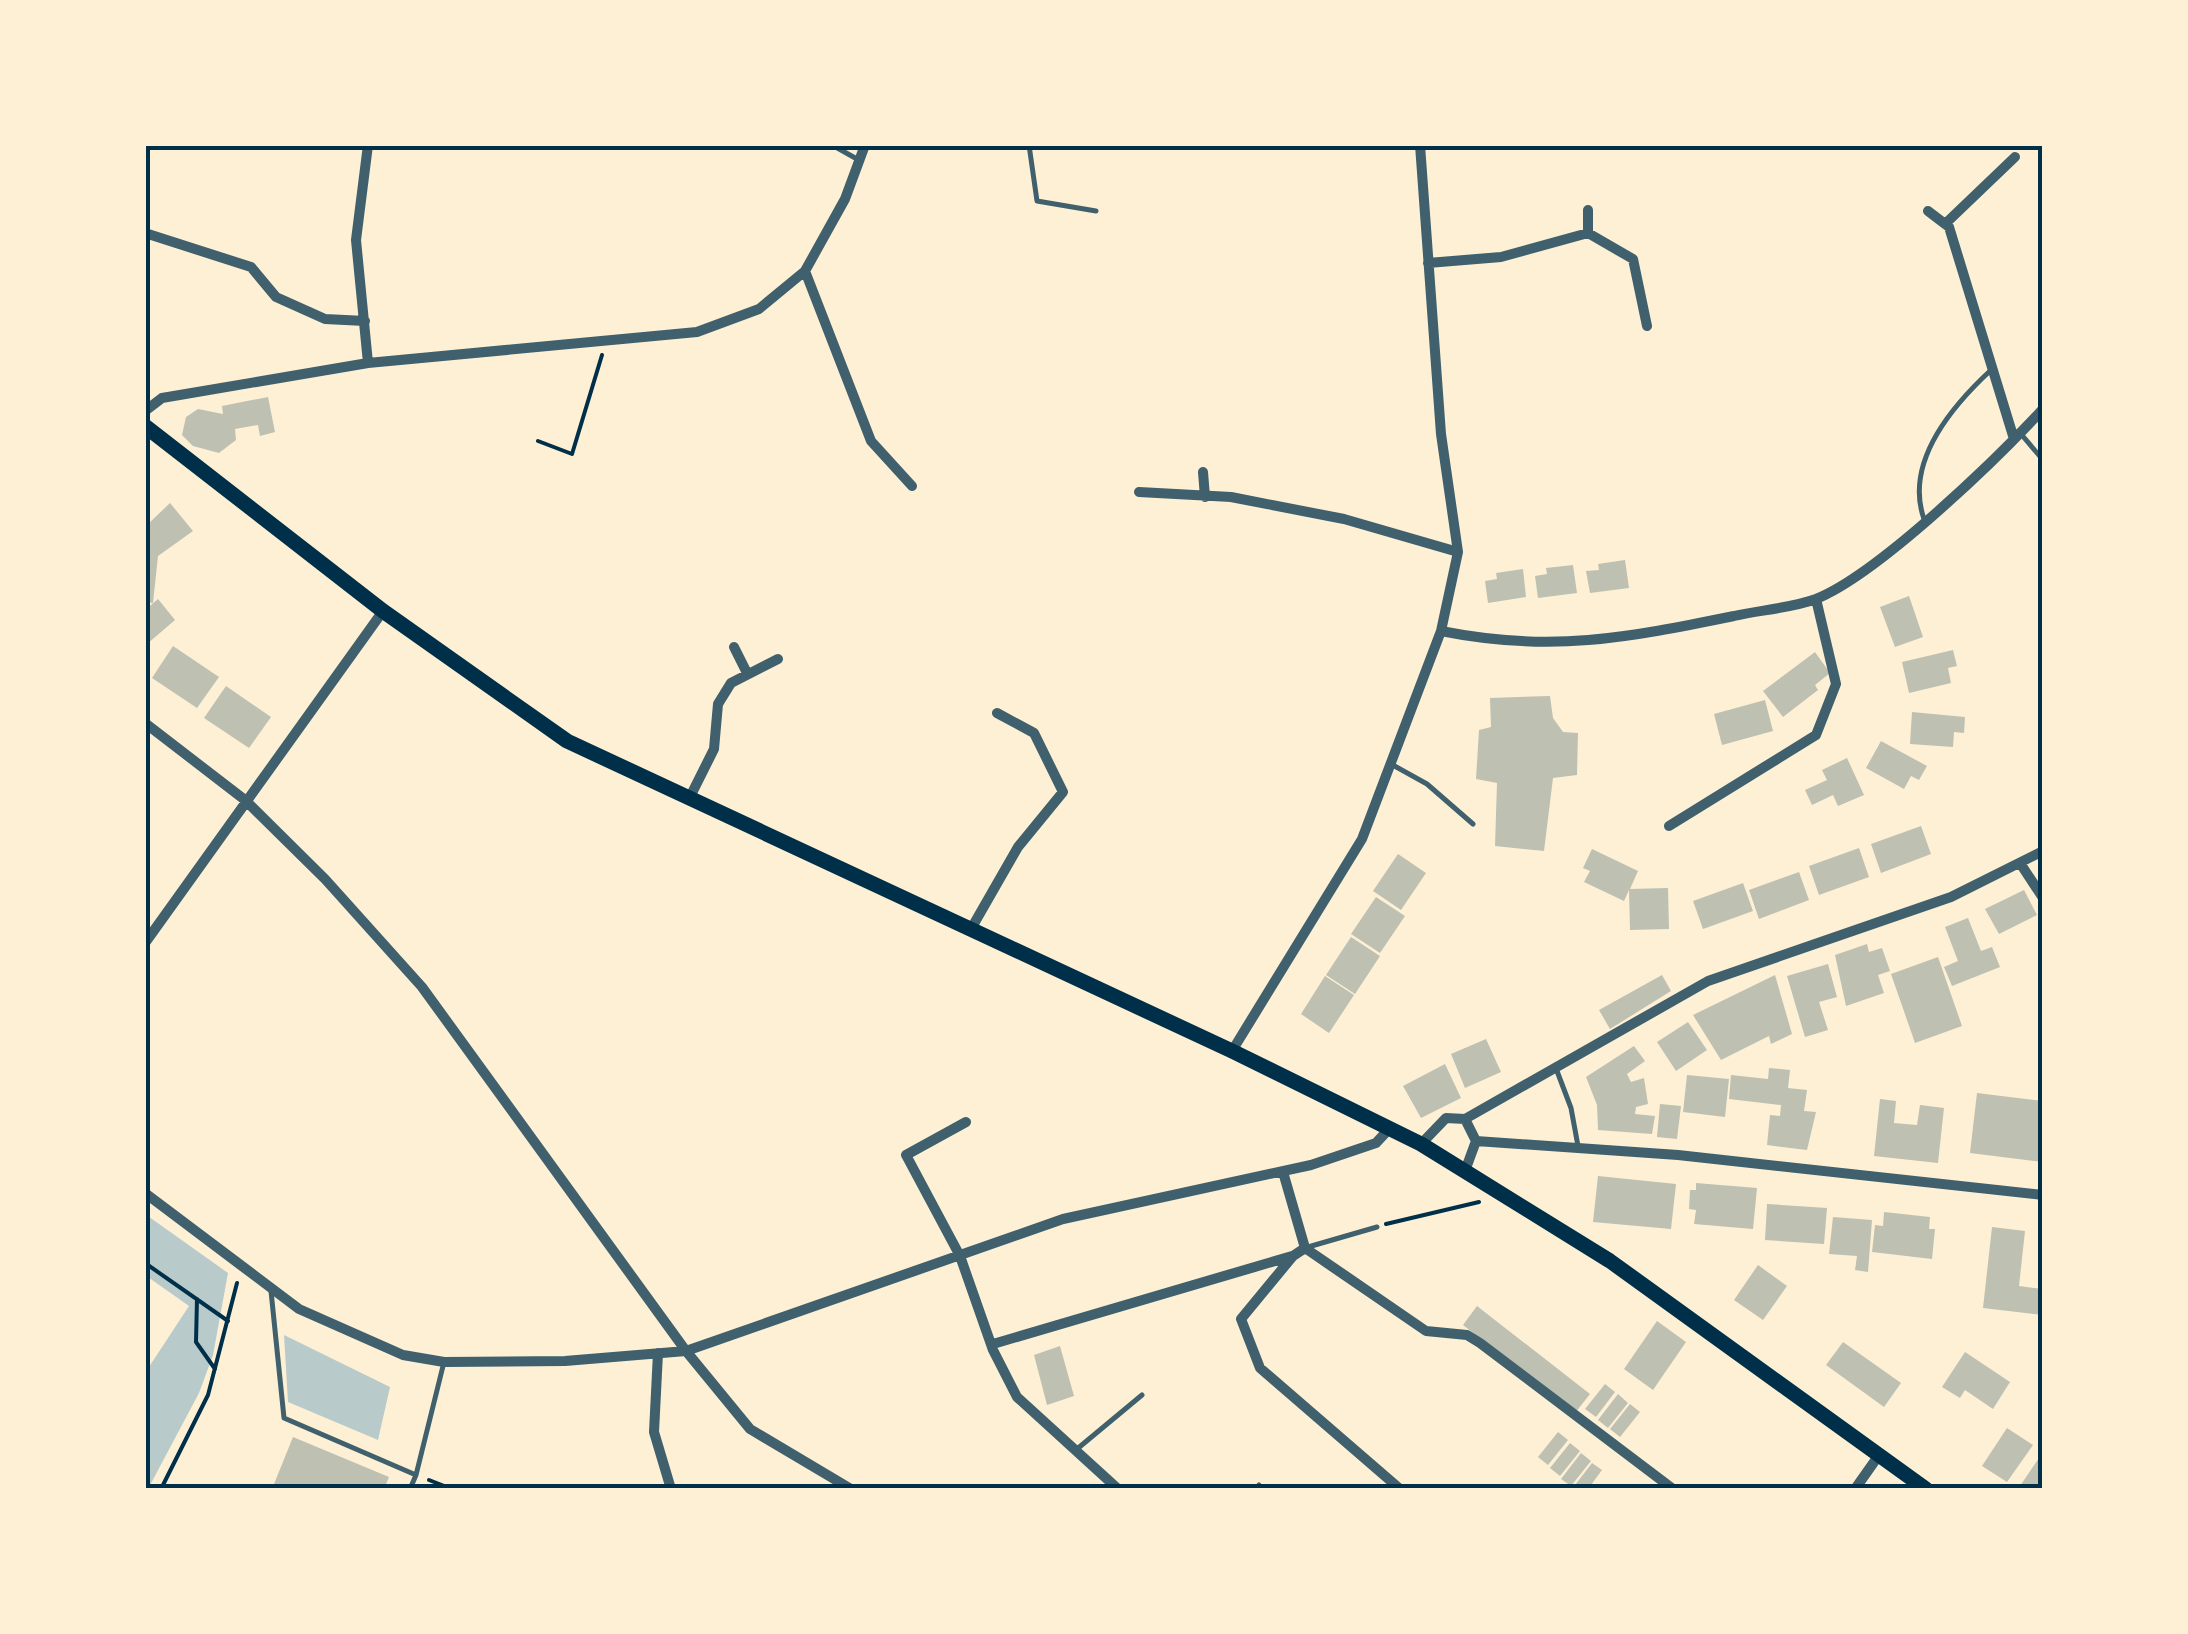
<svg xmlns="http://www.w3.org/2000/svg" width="2188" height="1634" viewBox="0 0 2188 1634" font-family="Barlow,sans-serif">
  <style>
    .green { fill: #b9caca }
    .building { fill: #bec0b2 }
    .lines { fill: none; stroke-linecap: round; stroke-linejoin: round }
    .path { stroke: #003049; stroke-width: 4 }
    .service { stroke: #3f606c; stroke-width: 5 }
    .minor { stroke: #3f606c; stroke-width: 10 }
    .primary { stroke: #003049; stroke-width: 15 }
    .neatline { fill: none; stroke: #003049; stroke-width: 4 }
  </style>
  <rect width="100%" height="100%" fill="#fdf0d5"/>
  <!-- green -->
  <path class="green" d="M145 1214 228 1273 213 1355 199 1393 148 1489 145 1373 189 1306 145 1275Z
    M284 1335 390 1387 378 1440 288 1402Z"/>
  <!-- building -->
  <path class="building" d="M268 397 275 432 260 436 258 425 235 429 236 440 219 453 193 446 182 435 186 417 198 409 223 414 222 406Z
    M170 503 193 531 158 556 153 603 145 602V527Z
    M1625 560 1629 588 1590 593 1586 571 1599 570 1598 564Z
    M1573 565 1577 593 1538 598 1535 576 1547 574 1546 568Z
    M1523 569 1526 597 1488 603 1485 581 1497 579 1496 573Z
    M1909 596 1923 637 1895 647 1880 607Z
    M158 599 175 620 147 644 145 610Z
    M173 646 219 677 197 708 152 678Z
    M1953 650 1957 666 1948 668 1951 683 1909 693 1902 662Z
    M1815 652 1830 673 1815 685 1818 690 1783 717 1763 691Z
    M226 686 271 717 249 748 204 718Z
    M1550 696 1553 718 1563 732 1578 733 1577 775 1553 778 1544 851 1495 846 1497 783 1476 779 1479 730 1491 727 1490 698Z
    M1765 700 1773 731 1722 745 1714 714Z
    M1912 712 1965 717 1964 733 1954 732 1953 747 1910 744Z
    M1881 741 1927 766 1919 780 1911 776 1904 789 1866 768Z
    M1847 758 1864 795 1838 806 1833 795 1812 805 1805 790 1827 780 1822 770Z
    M1921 826 1931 854 1881 873 1871 844Z
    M1859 848 1869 877 1819 895 1809 866Z
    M1592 849 1638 871 1630 889 1668 888 1669 929 1630 930 1629 890 1624 901 1584 882 1590 871 1583 868Z
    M1398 854 1426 873 1401 910 1373 891Z
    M1799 872 1809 900 1759 919 1749 890Z
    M1743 883 1753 911 1703 929 1693 901Z
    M2024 890 2037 915 1999 934 1985 909Z
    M1376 897 1405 916 1380 953 1351 934Z
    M1968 918 1981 951 1992 947 2000 967 1952 986 1944 967 1958 961 1945 927Z
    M1351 937 1380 956 1355 994 1326 975Z
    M1867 944 1869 952 1882 948 1890 971 1878 975 1884 993 1846 1006 1835 955Z
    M1938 957 1962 1026 1915 1043 1891 974Z
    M1828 964 1837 997 1819 1002 1828 1030 1805 1037 1787 976Z
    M1662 975 1671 991 1610 1029 1599 1010Z
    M1775 975 1792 1034 1771 1044 1769 1036 1721 1060 1693 1015Z
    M1325 976 1354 995 1329 1033 1301 1014Z
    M1688 1022 1707 1050 1676 1071 1657 1042Z
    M1486 1039 1501 1072 1465 1088 1451 1054Z
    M1634 1046 1645 1061 1627 1074 1631 1082 1644 1078 1648 1104 1636 1107 1635 1114 1655 1116 1652 1134 1598 1130 1597 1105 1586 1077Z
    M1445 1064 1461 1098 1421 1118 1403 1086Z
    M1769 1068 1790 1070 1788 1088 1807 1090 1804 1111 1816 1112 1807 1150 1767 1145 1770 1115 1780 1116 1781 1105 1729 1099 1731 1075 1768 1079Z
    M1687 1075 1729 1079 1725 1117 1683 1112Z
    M1977 1093 2043 1101V1162L1970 1153Z
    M1880 1099 1896 1101 1894 1123 1917 1125 1920 1105 1944 1108 1938 1163 1874 1156Z
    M1660 1104 1681 1106 1677 1139 1657 1137Z
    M1598 1176 1676 1184 1671 1229 1593 1222Z
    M1696 1183 1757 1188 1753 1229 1694 1224 1696 1210 1689 1209 1690 1190H1696Z
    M1767 1204 1827 1208 1824 1244 1765 1240Z
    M1884 1212 1930 1217 1929 1229H1935L1932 1259 1872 1252 1875 1225 1883 1226Z
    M1833 1217 1872 1220 1868 1272 1855 1270 1857 1256 1829 1254Z
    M1992 1227 2025 1231 2019 1286 2043 1289V1315L1983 1308Z
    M1758 1265 1787 1286 1763 1320 1734 1300Z
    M1477 1306 1590 1394 1575 1413 1463 1325Z
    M1657 1321 1686 1342 1653 1390 1624 1369Z
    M1843 1342 1901 1383 1884 1407 1826 1365Z
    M1060 1346 1074 1396 1047 1405 1034 1355Z
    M1965 1352 2010 1382 1993 1409 1965 1390 1960 1398 1942 1387Z
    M1605 1384 1615 1392 1596 1417 1585 1409Z
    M1618 1394 1628 1403 1608 1428 1598 1420Z
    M1630 1404 1640 1412 1620 1437 1610 1429Z
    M2007 1428 2033 1445 2007 1482 1982 1466Z
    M1558 1432 1568 1440 1548 1465 1538 1457Z
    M293 1437 389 1477 384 1489H272Z
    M1570 1443 1580 1451 1560 1476 1550 1468Z
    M1581 1453 1591 1461 1571 1486 1561 1479Z
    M2041 1455 2043 1489H2018Z
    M1592 1463 1602 1470 1588 1489H1572Z"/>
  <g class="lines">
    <!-- path -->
    <path class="path" d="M538 441 572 454 602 355
      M1386 1224 1479 1202
      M145 1263 228 1321
      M197 1299 196 1342 215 1369
      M429 1480 452 1489
      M161 1489 208 1395 237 1283"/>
    <!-- service -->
    <path class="service" d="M832 145 857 159
      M1029 145 1037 201 1096 211
      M2021 434 2043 460
      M1924 519C1904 462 1951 407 1991 370
      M1391 764 1427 784 1473 824
      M1557 1071 1571 1108 1578 1146
      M1308 1247 1377 1227
      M271 1291 284 1418 416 1475 444 1362
      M1077 1449 1142 1395
      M410 1489 416 1475
      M1256 1489 1259 1485"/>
    <!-- minor -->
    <path class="minor" d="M368 145 356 240 368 363
      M1588 210V233
      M1928 211 1949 227 2014 439
      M1945 224 2015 157
      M145 233 251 267 276 297 325 319 365 321
      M1428 263 1501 257 1588 233 1633 259 1647 326
      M805 271 871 441 912 486
      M145 411 162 398 368 363 697 332 759 309 805 271 845 199 865 145
      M1203 472 1205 497
      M1139 492 1231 497 1344 519 1458 552
      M1441 631C1551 653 1626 638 1734 616 1760 610 1792 608 1816 599 1878 574 1996 460 2043 409
      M734 647 747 673
      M145 723 245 800 325 879 422 987 686 1351 750 1429 851 1489
      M689 799 714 749 718 704 731 683 778 659
      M1669 826 1816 735 1836 684 1816 599
      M2022 866 2043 898
      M971 929 1018 847 1063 792 1034 733 997 713
      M145 943 383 611
      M1232 1051 1362 839 1441 631 1458 552 1441 434 1420 145
      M1465 1119 1708 981 1951 897 2043 851
      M966 1122 906 1155 960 1256 993 1350 1017 1397 1118 1489
      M1476 1141 1678 1155 2043 1195
      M1421 1144 1446 1118 1465 1119 1476 1141 1465 1171
      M1283 1172 1305 1248 1293 1256 1241 1319 1260 1368 1400 1489
      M145 1193 299 1309 403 1355 444 1362 565 1361 686 1351 1063 1219 1311 1165 1376 1143 1389 1129
      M1305 1248 1426 1331 1467 1335 1480 1343 1673 1489
      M993 1344 1292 1256
      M658 1353 654 1432 671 1489
      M1855 1489 1879 1455"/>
    <!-- primary -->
    <path class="primary" d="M145 426 383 611 567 741 1232 1051 1421 1144 1610 1261 1926 1489"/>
  </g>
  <!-- border -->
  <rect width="2188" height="1634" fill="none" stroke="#fdf0d5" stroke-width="295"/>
  <rect x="148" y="148" width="1892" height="1338" class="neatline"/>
</svg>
